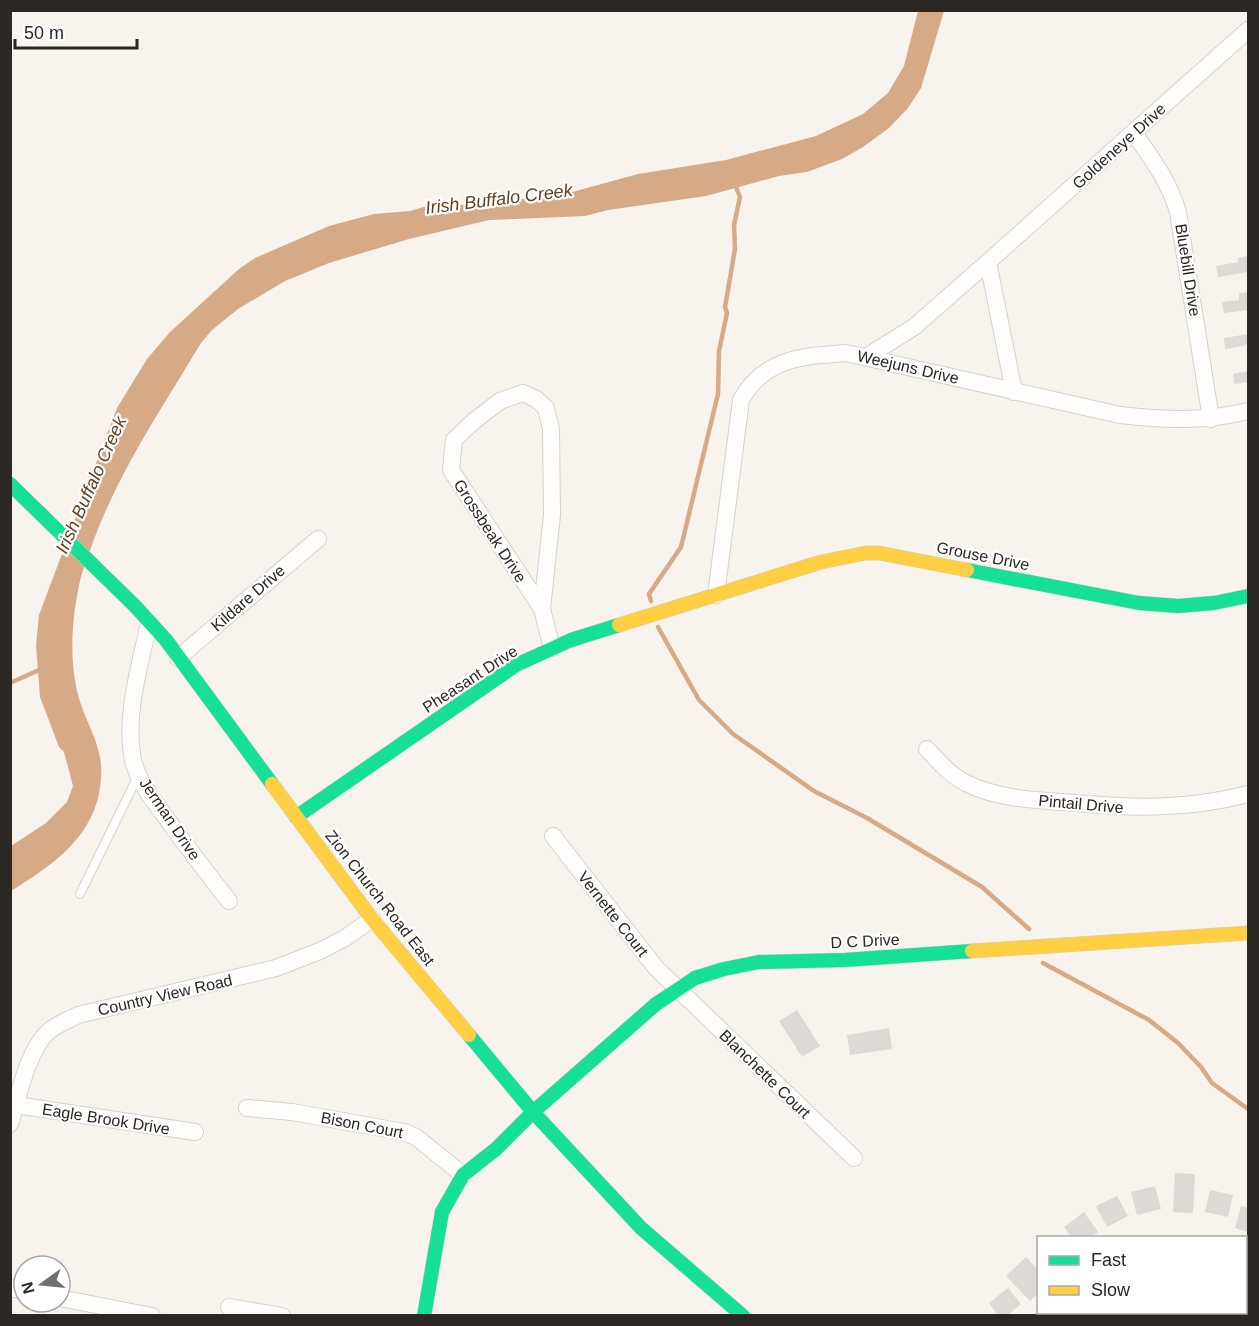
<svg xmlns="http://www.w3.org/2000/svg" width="1259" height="1326" viewBox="0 0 1259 1326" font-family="Arial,sans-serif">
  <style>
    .water { fill: #d7aa87 }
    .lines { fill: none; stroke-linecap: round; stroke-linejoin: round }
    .stream { stroke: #d7aa87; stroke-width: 4.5 }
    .building { fill: #ded9d5 }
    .lane-casing { stroke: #d6d1cd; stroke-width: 10 }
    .street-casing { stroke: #d6d1cd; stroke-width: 18 }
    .fast-casing { stroke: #d6d1cd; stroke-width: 15 }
    .slow-casing { stroke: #d6d1cd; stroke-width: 15 }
    .lane { stroke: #fefdfc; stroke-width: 8 }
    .street { stroke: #fefdfc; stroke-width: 16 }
    .fast { stroke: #16e098; stroke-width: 14 }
    .slow { stroke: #ffcf43; stroke-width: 14 }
    .labels { text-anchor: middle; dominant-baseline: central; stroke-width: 4.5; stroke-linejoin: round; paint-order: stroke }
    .street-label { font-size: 16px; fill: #2b2723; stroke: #fff }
    .water-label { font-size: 18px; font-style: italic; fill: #663c19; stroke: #fff }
  </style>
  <rect width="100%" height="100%" fill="#f9f3ed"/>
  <!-- water -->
  <path class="water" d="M918 11H944L921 88 908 108 889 128 863 147 842 159 807 172 779 176 706 196 608 210 585 216 489 220 409 239 329 263 285 281 238 309 212 330 201 343C162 408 119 471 93 542 89 554 84 565 81 577 72 614 68 660 79 698 84 717 95 734 99 753 103 767 101 781 99 794 89 841 49 867 11 891V846L46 823 67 802 73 786 64 752 59 747 40 697 36 646 39 615 117 408 147 359 170 332 239 269 255 258 329 226 374 214 410 211 427 206 482 204 565 194 638 174 726 160 816 136 863 114 888 93 904 66Z"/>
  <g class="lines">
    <!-- stream -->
    <path class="stream" d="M651 601 649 594 681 547 718 394 719 351 727 313 725 307 735 249 734 225 740 197 734 182
      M658 627 699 700 733 734 814 791 867 818 982 887 1029 929
      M10 683 39 670 44 671
      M1043 963 1149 1020 1178 1043 1201 1067 1212 1083 1248 1109"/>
  </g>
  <!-- building -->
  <path class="building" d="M1248 256V272L1218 277 1216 266 1238 262V258Z
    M1248 292V310L1224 313 1222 302 1239 300V293Z
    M1248 334V345L1225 349 1224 338Z
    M1248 371V382L1234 384 1233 374Z
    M797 1010 820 1046 802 1057 779 1021Z
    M889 1028 892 1049 850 1055 847 1035Z
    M1175 1173 1195 1174 1193 1213 1173 1212Z
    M1155 1186 1161 1209 1137 1215 1131 1192Z
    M1210 1190 1233 1195 1228 1217 1205 1212Z
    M1117 1196 1128 1216 1107 1227 1096 1206Z
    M1241 1206 1248 1208V1232L1235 1228Z
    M1084 1212 1098 1232 1090 1238H1072L1064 1227Z
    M1026 1257 1038 1270V1293L1030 1301 1006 1276Z
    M1008 1288 1021 1304 1007 1316H998L989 1303Z
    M1197 1312H1234L1231 1316H1194Z"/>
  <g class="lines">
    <!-- lane casing -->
    <g class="lane-casing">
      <path id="lane" d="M80 894 138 776"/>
    </g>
    <!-- street casing -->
    <g class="street-casing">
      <path id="street" d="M1134 133C1152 159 1169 181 1178 212L1211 419
        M866 357 914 327 988 262
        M1014 392 988 262 1248 30
        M716 595 741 400C764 358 803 356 846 353L1120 415C1164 420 1205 422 1248 411
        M542 609 552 515 551 429 546 408 536 399 523 393 500 401 474 421 454 440 451 470 542 609 552 648
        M149 623C140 666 124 716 133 760 138 781 152 799 165 816 185 845 207 873 229 901
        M178 658 318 539
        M927 749C940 763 951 776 968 784 997 798 1031 800 1062 802 1128 808 1183 811 1248 794
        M553 836 656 968 854 1158
        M16 1105 195 1132
        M247 1108 292 1112 404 1132 416 1137 463 1175
        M10 1124C18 1098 28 1049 49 1031 57 1024 69 1020 78 1015L276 968 322 950 345 938 372 919
        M1246 1270 1248 1272
        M10 1288 24 1291
        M60 1298 152 1316
        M229 1307 282 1316
        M1074 1316 1075 1312"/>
    </g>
    <!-- fast casing -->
    <g class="fast-casing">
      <path id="fast" d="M10 484 135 606 166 640 272 784
        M967 570 1139 603 1178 606 1214 603 1248 596
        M296 817 516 665 571 640 619 625
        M469 1035 533 1112 641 1228 743 1316
        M424 1316 442 1212 463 1175 496 1149 533 1112 656 1004 695 978 724 969 759 962 845 960 972 951"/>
    </g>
    <!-- slow casing -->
    <g class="slow-casing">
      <path id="slow" d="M619 625 821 562 866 553H879L967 570
        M272 784 372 919 469 1035
        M972 951 1248 933"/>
    </g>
    <!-- lane -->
    <use href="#lane" class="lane"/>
    <!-- street -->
    <use href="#street" class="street"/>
    <!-- fast -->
    <use href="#fast" class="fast"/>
    <!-- slow -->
    <use href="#slow" class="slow"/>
  </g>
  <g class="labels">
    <!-- street labels -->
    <g class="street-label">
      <text transform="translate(1119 146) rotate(-42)">Goldeneye Drive</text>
      <text transform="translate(1188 270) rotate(81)">Bluebill Drive</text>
      <text transform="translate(908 367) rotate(13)">Weejuns Drive</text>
      <text transform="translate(490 531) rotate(57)">Grossbeak Drive</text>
      <text transform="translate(983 556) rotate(11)">Grouse Drive</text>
      <text transform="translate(248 598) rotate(-41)">Kildare Drive</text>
      <text transform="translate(470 679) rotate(-33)">Pheasant Drive</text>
      <text transform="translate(1081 804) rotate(5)">Pintail Drive</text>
      <text transform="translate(170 819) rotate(56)">Jerman Drive</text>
      <text transform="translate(380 898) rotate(52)">Zion Church Road East</text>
      <text transform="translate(613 914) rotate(52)">Vernette Court</text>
      <text transform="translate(865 941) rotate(-3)">D C Drive</text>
      <text transform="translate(165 995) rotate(-13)">Country View Road</text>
      <text transform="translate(765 1074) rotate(44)">Blanchette Court</text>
      <text transform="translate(106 1119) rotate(9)">Eagle Brook Drive</text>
      <text transform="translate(362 1125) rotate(11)">Bison Court</text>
    </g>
    <!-- water labels -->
    <g class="water-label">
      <text transform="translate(499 199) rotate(-7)">Irish Buffalo Creek</text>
      <text transform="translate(91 485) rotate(-66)">Irish Buffalo Creek</text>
    </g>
  </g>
  <!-- border -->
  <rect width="1259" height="1326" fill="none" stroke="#2b2723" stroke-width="24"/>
  <!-- legend -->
  <rect x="1037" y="1236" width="210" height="78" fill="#ffffff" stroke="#aaa9a7" stroke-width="1.5"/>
  <rect x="1049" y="1256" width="30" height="9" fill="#16e098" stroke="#aaa9a7" stroke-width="1.5"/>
  <text x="1091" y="1266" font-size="18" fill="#2b2723">Fast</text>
  <rect x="1049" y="1286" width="30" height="9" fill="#ffcf43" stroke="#aaa9a7" stroke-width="1.5"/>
  <text x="1091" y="1296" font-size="18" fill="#2b2723">Slow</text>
  <!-- north arrow -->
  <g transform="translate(42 1284) rotate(255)"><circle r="28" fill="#ffffff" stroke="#aaa9a7" stroke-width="1.5"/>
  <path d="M0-4.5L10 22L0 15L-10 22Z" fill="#736e6a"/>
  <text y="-9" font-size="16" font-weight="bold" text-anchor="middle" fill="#2b2723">N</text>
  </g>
  <!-- scale -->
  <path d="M15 39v9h122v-9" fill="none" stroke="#2b2723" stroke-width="3"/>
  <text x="24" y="39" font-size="18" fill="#2b2723" stroke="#ffffff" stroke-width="4.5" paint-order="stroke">50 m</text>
</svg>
